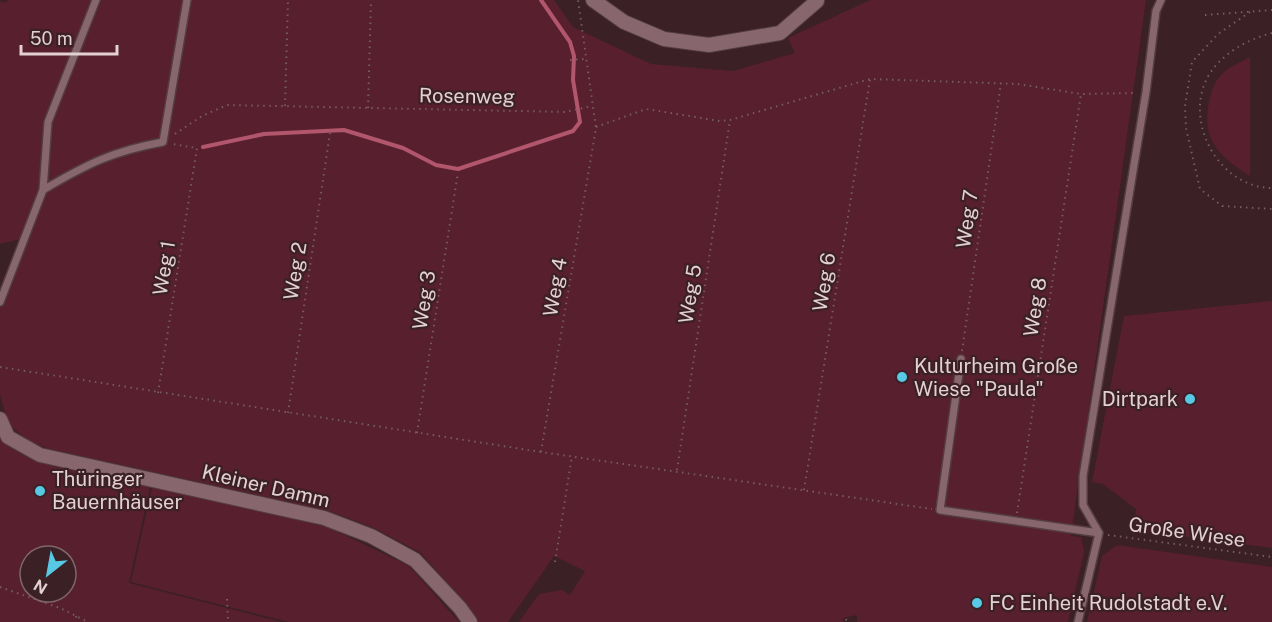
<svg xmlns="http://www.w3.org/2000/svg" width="1272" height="622" viewBox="0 0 1272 622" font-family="'Public Sans',sans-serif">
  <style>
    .green { fill: #581f2e; fill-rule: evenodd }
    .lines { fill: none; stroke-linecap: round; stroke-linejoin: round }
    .stream { stroke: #b1566c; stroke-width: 4 }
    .service-casing { stroke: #533d42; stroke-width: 10 }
    .minor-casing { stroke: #533d42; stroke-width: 16 }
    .path { stroke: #755d62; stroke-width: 2; stroke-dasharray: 1.5 4.5; stroke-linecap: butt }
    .service { stroke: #87676d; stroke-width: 7 }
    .minor { stroke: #87676d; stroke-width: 14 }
    .poi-dot { fill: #58c9e4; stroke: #3b2026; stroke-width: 2 }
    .labels { text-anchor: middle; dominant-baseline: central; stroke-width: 4.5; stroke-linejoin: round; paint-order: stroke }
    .street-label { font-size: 20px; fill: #e2d0d3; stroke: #3b2026 }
    .poi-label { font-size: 20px; fill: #e2d0d3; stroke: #3b2026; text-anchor: start }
  </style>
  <rect width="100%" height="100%" fill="#3b2026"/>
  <!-- green -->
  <path class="green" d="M8 0H554L573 27 651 64 733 71 795 53 788 38 870 0H1146L1071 536 1081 537 1084 552 1068 622H857V615L843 618V622H519L539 594 562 590 570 595 585 571 554 556 508 622H477L466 604 421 553 372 527 326 510 49 449 28 440 8 424 0 394V288L20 239 0 244V1L6 3Z
    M1250 57V176C1220 157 1201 141 1209 102 1211 91 1214 82 1222 74 1229 66 1242 62 1250 57Z
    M1272 301V548L1134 530 1136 509 1103 484 1092 482 1124 316Z
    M0 437C24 465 114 474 151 482L129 583 281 622H0ZM30 556H66V592H30Z
    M153 483 330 528 409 566 459 622H289L131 582Z
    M1117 545 1272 567V622H1087L1102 556Z"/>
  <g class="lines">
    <!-- stream -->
    <path class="stream" d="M203 147 264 134 344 130 403 148 436 165 458 169 573 131 580 122 573 80 574 56 570 42 541 0"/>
    <!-- service casing -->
    <g class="service-casing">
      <path id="service" d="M43 190C87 164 113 151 163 142L187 0
        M0 302 43 190 48 122 96 0
        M961 359 940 510 1099 533
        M1078 622 1099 533 1083 505V476L1146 92 1156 11 1161 0"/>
    </g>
    <!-- minor casing -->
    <g class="minor-casing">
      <path id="minor" d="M593 0 624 22 664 39 709 45 780 33 817 1
        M0 419 8 437 40 455 324 518 371 536 415 560 460 608 470 622"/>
    </g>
    <!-- path -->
    <path class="path" d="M1250 12 1218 34 1192 62 1185 106 1186 128 1200 189 1222 206 1272 209
      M1205 15 1272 10
      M1272 33C1244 40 1212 59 1203 88 1189 133 1224 188 1272 188
      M570 60 585 59
      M285 106 288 0
      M368 108 371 0
      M596 127 646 109 720 121 730 120 870 79 1018 84 1081 94 1136 93
      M175 134 202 116 227 105 565 112 592 106
      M962 351 1001 83
      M0 367 541 452 932 509
      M158 393 197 148 172 144
      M288 413 330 133
      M417 433 458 172
      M541 452 596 128 578 0
      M677 470 730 120
      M804 490 870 79
      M1017 513 1081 94
      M1108 535 1272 557
      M555 562 572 456
      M0 587 60 608 88 622
      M227 599 228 622
      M76 616 77 622
      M846 619 847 622"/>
    <!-- service -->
    <use href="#service" class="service"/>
    <!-- minor -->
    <use href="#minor" class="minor"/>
  </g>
  <!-- markers -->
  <g class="poi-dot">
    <circle cx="902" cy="377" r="6"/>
    <circle cx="1190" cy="399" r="6"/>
    <circle cx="40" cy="491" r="6"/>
    <circle cx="977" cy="603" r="6"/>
  </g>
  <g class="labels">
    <!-- street labels -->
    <g class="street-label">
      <text transform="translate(467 96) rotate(1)">Rosenweg</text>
      <text transform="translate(967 219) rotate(-82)">Weg 7</text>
      <text transform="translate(164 268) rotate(-81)">Weg 1</text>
      <text transform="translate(295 271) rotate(-81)">Weg 2</text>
      <text transform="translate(824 282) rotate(-81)">Weg 6</text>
      <text transform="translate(555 287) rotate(-80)">Weg 4</text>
      <text transform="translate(690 294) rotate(-81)">Weg 5</text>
      <text transform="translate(424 300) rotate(-81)">Weg 3</text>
      <text transform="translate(1035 307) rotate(-81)">Weg 8</text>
      <text transform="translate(266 486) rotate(13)">Kleiner Damm</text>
      <text transform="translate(1187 532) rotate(8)">Große Wiese</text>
    </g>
    <!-- poi labels -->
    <g class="poi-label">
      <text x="914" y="366">Kulturheim Große<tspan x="914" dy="23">Wiese "Paula"</tspan></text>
      <text x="1178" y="399" text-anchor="end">Dirtpark</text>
      <text x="52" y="479">Thüringer<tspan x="52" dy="23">Bauernhäuser</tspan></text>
      <text x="989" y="603">FC Einheit Rudolstadt e.V.</text>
    </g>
  </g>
  <!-- north arrow -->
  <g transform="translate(48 574) rotate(211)"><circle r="28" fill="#3b2026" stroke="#7e666b" stroke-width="1.5"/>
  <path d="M0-4.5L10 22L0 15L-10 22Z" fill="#58c9e4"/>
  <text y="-9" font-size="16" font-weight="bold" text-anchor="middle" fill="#e2d0d3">N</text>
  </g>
  <!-- scale -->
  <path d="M21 45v9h96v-9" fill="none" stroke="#e2d0d3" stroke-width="3"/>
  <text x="30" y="45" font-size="18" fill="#e2d0d3" stroke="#3b2026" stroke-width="4.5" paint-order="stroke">50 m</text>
</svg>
